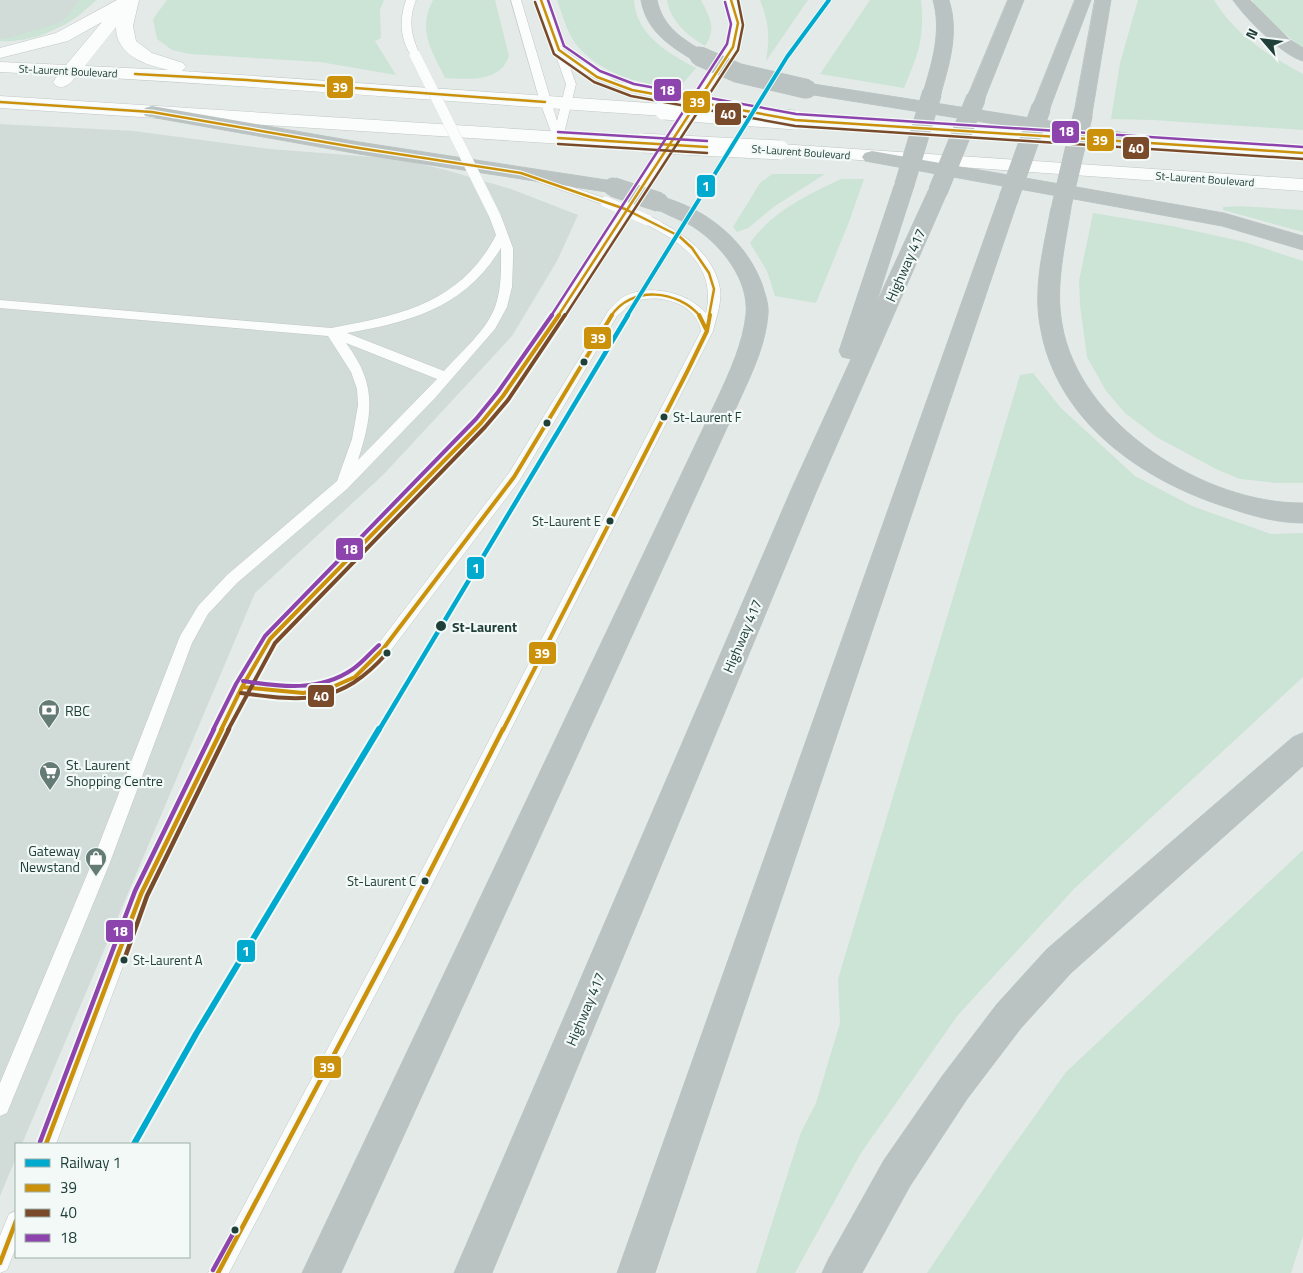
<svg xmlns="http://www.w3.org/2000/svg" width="1303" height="1273" viewBox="0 0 1303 1273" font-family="'Titillium Web',sans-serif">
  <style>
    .built { fill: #d1dcd8 }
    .green { fill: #cce4d6 }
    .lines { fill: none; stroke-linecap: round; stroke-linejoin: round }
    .lane-casing { stroke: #c1c7c5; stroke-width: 1 }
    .secondary-casing { stroke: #bfc8c5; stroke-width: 1 }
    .highway-casing { stroke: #bcc6c4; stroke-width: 1 }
    .lane { fill: #fbfcfc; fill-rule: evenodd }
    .secondary { fill: #fbfcfc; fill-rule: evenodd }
    .highway { fill: #bac3c2; fill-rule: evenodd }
    .lane-bridge-casing { stroke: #c1c7c5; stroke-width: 11; stroke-linecap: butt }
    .secondary-bridge-casing { stroke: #bfc8c5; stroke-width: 20; stroke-linecap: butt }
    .highway-bridge-casing { stroke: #bcc6c4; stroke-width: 20; stroke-linecap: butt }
    .lane-bridge { stroke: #fbfcfc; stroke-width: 11 }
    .secondary-bridge { stroke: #fbfcfc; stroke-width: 19 }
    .highway-bridge { stroke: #bac3c2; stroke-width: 19 }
    .bus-1-far2-casing { stroke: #f2f9f6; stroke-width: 5 }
    .bus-1-far1-casing { stroke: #f2f9f6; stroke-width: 8 }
    .bus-1-casing { stroke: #f2f9f6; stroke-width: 8 }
    .bus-2-far2-casing { stroke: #f2f9f6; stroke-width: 5 }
    .bus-2-far1-casing { stroke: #f2f9f6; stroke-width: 8 }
    .bus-2-casing { stroke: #f2f9f6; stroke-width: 8 }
    .bus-3-far2-casing { stroke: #f2f9f6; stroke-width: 5 }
    .bus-3-far1-casing { stroke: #f2f9f6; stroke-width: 8 }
    .bus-3-casing { stroke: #f2f9f6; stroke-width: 8 }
    .bus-1-far2 { stroke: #cc910b; stroke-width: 2.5 }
    .bus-1-far1 { stroke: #cc910b; stroke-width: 4 }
    .bus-1 { stroke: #cc910b; stroke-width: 4.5 }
    .bus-2-far2 { stroke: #7a4b2a; stroke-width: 2.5 }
    .bus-2-far1 { stroke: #7a4b2a; stroke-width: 4 }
    .bus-2 { stroke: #7a4b2a; stroke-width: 4.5 }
    .bus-3-far2 { stroke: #8e44ad; stroke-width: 2.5 }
    .bus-3-far1 { stroke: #8e44ad; stroke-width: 4 }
    .bus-3 { stroke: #8e44ad; stroke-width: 4.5 }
    .rail-1-far2-casing { stroke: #f2f9f6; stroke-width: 6 }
    .rail-1-far1-casing { stroke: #f2f9f6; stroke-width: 8 }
    .rail-1-casing { stroke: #f2f9f6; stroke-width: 10 }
    .rail-1-far2 { stroke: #00a9ce; stroke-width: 4 }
    .rail-1-far1 { stroke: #00a9ce; stroke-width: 4.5 }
    .rail-1 { stroke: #00a9ce; stroke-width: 6 }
    .bus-dot { fill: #203f39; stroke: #f2f9f6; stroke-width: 2 }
    .labels { text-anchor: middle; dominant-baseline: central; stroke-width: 4.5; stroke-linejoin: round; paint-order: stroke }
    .far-street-label { font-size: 11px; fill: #203f39; stroke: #f2f9f6 }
    .bus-label { font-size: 13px; fill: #203f39; stroke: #f2f9f6; text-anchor: start }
    .street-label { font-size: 14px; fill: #203f39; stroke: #f2f9f6 }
    .stop-label { font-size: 14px; font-weight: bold; fill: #203f39; stroke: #f2f9f6; text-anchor: start }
    .poi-label { font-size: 14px; fill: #203f39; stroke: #f2f9f6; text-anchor: start }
    .line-badge { stroke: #f2f9f6; stroke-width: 2 }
    .badge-label { font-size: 14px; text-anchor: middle; font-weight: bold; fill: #fff }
  </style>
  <rect width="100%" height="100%" fill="#e4eae8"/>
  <!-- built -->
  <path class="built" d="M0 0H96L78 16 64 25 38 36 11 41H0Z
    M0 124 134 131 270 149 399 159 446 170 511 189 578 215 557 261 512 336 384 474 255 593 22 1144H16V1158L0 1196Z"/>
  <!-- green -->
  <path class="green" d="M80 0H96C71 25 36 43 0 41V38L5 39 62 22Z
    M167 0H384L380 10 381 38 375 41 396 75 320 62 190 54 172 50 157 39 153 19Z
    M433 0H495L509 56C500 83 468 79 445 78 432 51 417 31 433 0Z
    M557 0H634C636 35 668 53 696 68L679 88C642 84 607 77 580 49 568 37 563 16 557 0Z
    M667 0H701C710 18 717 28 705 46 688 36 670 21 667 0Z
    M760 0H808L766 61C770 36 769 23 760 0Z
    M870 0H921C925 38 918 54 904 88L820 74Z
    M1138 0H1214C1235 35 1268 55 1303 74V130L1153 120 1111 119 1120 63Z
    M1252 0H1303V49L1260 13Z
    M772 174H825L775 206 748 228 737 232 733 227 760 183Z
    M841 179H864L849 222 816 303 775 296 767 271 750 243C773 211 805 196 841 179Z
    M1240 206 1303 210V232L1223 210V207Z
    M1093 213 1172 226 1245 242 1303 261V483H1276L1240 479 1218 470 1158 438 1125 413 1106 391 1087 357 1080 305 1079 281Z
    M1033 373 1061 408 1135 476 1192 506 1271 534 1303 533V677L1075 888 958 1015 861 1153 795 1273H756L801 1132 816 1103 840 1023 838 979 1020 375Z
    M1303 850V1236L1291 1273H927L999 1166 1066 1072Z"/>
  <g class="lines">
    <!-- lane casing -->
    <g class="lane-casing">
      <path id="lane" d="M406 0H416C408 20 411 36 420 55L415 58 412 57C400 39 399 20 406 0Z
        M511 0H521L557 121 566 84 536 0H546L563 49 577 59 616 81 676 96 677 98 672 101C635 94 599 85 568 62L576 84 563 138 562 140H554L540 102Z
        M726 0H736C743 16 744 30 738 47L552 334 508 399 486 426 275 644 254 681 303 686 327 682 350 672 378 644 509 473 609 310C613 306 618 300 623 297 649 283 687 292 706 313 717 266 681 241 643 223L641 220 643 217C651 215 658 220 664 224 690 238 715 259 720 289 722 303 716 318 713 331L405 938 229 1273H208L393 926 701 331C700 327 699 323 697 320 686 300 652 293 632 303 627 306 622 312 617 316L519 481 388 654 360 682 328 696 303 700 246 694 149 897 56 1144H36L135 888 237 682 265 634 476 420 498 393 544 328 728 47 733 23Z
        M534 174 610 200 612 202 606 206 602 204 530 179 529 177 530 175Z
        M495 212 501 216 513 248V260L512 287 507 307 495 329 435 398 347 489 237 583 208 614 192 643 109 865 7 1113 0 1116V1083L91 865 180 636 198 606 227 575 337 481 352 439 358 405 357 389 351 372 328 336 0 308V300L331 328C401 315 461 303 496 235L489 216ZM501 248C501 267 502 288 495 307 486 331 461 352 444 371L347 333C412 322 465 307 501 248ZM346 343 437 379 358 460C373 413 377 384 346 343Z
        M16 1211V1247L7 1270 0 1273V1236L9 1214Z"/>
    </g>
    <!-- secondary casing -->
    <g class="secondary-casing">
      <path id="secondary" d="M117 0H139L133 26 136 41 152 53 183 63 186 67 182 71 664 104 671 106 673 110 671 114 664 116C468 103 272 87 76 76 70 84 66 89 56 86L53 82 58 75 0 72V62L66 65 102 22 68 41 0 58V48L56 33ZM116 27C116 56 146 65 169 70L85 66Z
        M0 96 642 137 649 139 652 143 649 147 642 149 0 108Z
        M795 114 1303 147V159L788 124 786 120 788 116Z
        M780 144 1303 179V191L773 154 770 150 773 146Z"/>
    </g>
    <!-- highway casing -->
    <g class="highway-casing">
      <path id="highway" d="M641 0H657C663 27 682 39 705 52L708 56 705 60 699 61 693 60C668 45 646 30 641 0Z
        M933 0H949C959 32 950 62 941 93L939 97 932 99 925 97 923 93C932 62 942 32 933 0Z
        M1008 0H1024L985 98 983 102 976 104 969 102 967 98Z
        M1075 0H1091L1050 108 1048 112 1041 114 1034 112 1032 108Z
        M1095 0H1111L1092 114 1090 118 1083 120 1076 118 1074 114Z
        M1233 0H1250L1289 39 1303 48V61C1283 56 1245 18 1233 0Z
        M807 83 1139 135 1146 137 1149 141 1146 145 1139 147 801 93 798 89 801 85Z
        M152 106 359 142 613 181 620 183 623 187 620 191 613 193 359 154 145 116 143 112 145 108Z
        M872 151 1224 213 1303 236V250L1222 226 865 161 862 157 865 153Z
        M904 180 911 182 914 186 876 304 928 191 931 187 938 185 945 187 948 191 817 490 492 1273H454L791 490 851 359 842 357 839 351 894 186 897 182Z
        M1008 194 1015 195 1018 200 655 1273H617L998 200 1001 195Z
        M659 196C705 208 745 239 762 284 765 294 769 304 768 314 766 343 753 371 741 397L341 1273H302L718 397C730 371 743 343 746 314 749 280 722 246 695 228 684 220 655 212 649 202L652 197Z
        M1061 201 1068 203 1071 208C1065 246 1055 286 1062 324 1079 425 1206 504 1303 503V523C1277 523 1253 516 1229 508 1142 481 1055 421 1040 325 1033 286 1044 246 1051 208L1054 203Z
        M1303 733V766L1071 973 1021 1028 967 1099 910 1186 862 1273H822L828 1260 884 1160 943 1075 997 1004 1047 949 1293 737Z"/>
    </g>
    <!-- lane -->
    <use href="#lane" class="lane"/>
    <!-- secondary -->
    <use href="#secondary" class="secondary"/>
    <!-- highway -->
    <use href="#highway" class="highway"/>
    <!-- lane-bridge casing -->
    <g class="lane-bridge-casing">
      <path id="lane-bridge" d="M415 55 495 216
        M672 98 724 107
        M606 202 647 220"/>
    </g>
    <!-- secondary-bridge casing -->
    <g class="secondary-bridge-casing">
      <path id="secondary-bridge" d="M664 110 795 120
        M642 143 780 150"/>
    </g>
    <!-- highway-bridge casing -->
    <g class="highway-bridge-casing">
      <path id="highway-bridge" d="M699 56 738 73 807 89
        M904 186 932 93
        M613 187 659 202
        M938 191 976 98
        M1008 200 1041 108
        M1061 208 1083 114"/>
    </g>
    <!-- lane-bridge -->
    <use href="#lane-bridge" class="lane-bridge"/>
    <!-- secondary-bridge -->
    <use href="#secondary-bridge" class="secondary-bridge"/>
    <!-- highway-bridge -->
    <use href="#highway-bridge" class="highway-bridge"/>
    <!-- bus-1-far2 casing -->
    <g class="bus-1-far2-casing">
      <path id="bus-1-far2" d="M541 0 559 50 597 77 632 90 795 120 1303 153
        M135 74 247 80 545 102
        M0 102 152 112 359 148 521 173 625 209 679 236 692 248 709 273 714 289 709 316
        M558 138 707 147
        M558 316 733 47 738 23 731 0
        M611 316C631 285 678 290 700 316"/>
    </g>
    <!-- bus-1-far1 casing -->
    <g class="bus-1-far1-casing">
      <path id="bus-1-far1" d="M693 360 707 331 699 315
        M242 687 303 693 328 689 355 677 383 649 514 477 612 315
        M221 730 242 687 270 639 481 423 503 396 559 315
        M503 730 687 372 707 331 710 315"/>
    </g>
    <!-- bus-1 casing -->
    <g class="bus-1-casing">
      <path id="bus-1" d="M46 1144 141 894 222 729
        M0 1263 16 1221
        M218 1273 399 932 503 729"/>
    </g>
    <!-- bus-2-far2 casing -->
    <g class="bus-2-far2-casing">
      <path id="bus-2-far2" d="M535 2 554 54 594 82 631 96 795 126 1303 159
        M558 144 707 153
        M565 316 738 50 743 25 738 0"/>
    </g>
    <!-- bus-2-far1 casing -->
    <g class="bus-2-far1-casing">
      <path id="bus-2-far1" d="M241 693C305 702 341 705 387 653
        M228 730 275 643 485 427 508 400 565 315"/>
    </g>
    <!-- bus-2 casing -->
    <g class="bus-2-casing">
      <path id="bus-2" d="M123 963 147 896 229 729"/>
    </g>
    <!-- bus-3-far2 casing -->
    <g class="bus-3-far2-casing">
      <path id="bus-3-far2" d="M548 0 564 46 600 71 634 84 796 114 1303 147
        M558 132 707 141
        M551 316 727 44 731 24 725 2"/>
    </g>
    <!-- bus-3-far1 casing -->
    <g class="bus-3-far1-casing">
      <path id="bus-3-far1" d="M243 681C281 687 320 692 353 669 363 662 370 653 379 645
        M213 730 236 684 265 636 476 419 498 392 552 315"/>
    </g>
    <!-- bus-3 casing -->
    <g class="bus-3-casing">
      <path id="bus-3" d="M40 1142 135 891 214 729
        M213 1270 235 1230"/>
    </g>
    <!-- bus-1-far2 -->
    <use href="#bus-1-far2" class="bus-1-far2"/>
    <!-- bus-1-far1 -->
    <use href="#bus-1-far1" class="bus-1-far1"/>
    <!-- bus-1 -->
    <use href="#bus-1" class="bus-1"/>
    <!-- bus-2-far2 -->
    <use href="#bus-2-far2" class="bus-2-far2"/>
    <!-- bus-2-far1 -->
    <use href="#bus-2-far1" class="bus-2-far1"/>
    <!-- bus-2 -->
    <use href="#bus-2" class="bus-2"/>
    <!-- bus-3-far2 -->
    <use href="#bus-3-far2" class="bus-3-far2"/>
    <!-- bus-3-far1 -->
    <use href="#bus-3-far1" class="bus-3-far1"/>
    <!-- bus-3 -->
    <use href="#bus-3" class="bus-3"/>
    <!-- rail-1-far2 casing -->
    <g class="rail-1-far2-casing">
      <path id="rail-1-far2" d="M627 316 787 57 829 0"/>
    </g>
    <!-- rail-1-far1 casing -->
    <g class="rail-1-far1-casing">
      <path id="rail-1-far1" d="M379 730 628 315"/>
    </g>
    <!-- rail-1 casing -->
    <g class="rail-1-casing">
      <path id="rail-1" d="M134 1144 196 1034 379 729"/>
    </g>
    <!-- rail-1-far2 -->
    <use href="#rail-1-far2" class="rail-1-far2"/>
    <!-- rail-1-far1 -->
    <use href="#rail-1-far1" class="rail-1-far1"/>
    <!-- rail-1 -->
    <use href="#rail-1" class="rail-1"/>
  </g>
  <!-- icons -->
  <defs>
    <g id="bank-pin" transform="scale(1.125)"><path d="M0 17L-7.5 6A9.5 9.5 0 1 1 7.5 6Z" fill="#657b76" stroke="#f2f9f6"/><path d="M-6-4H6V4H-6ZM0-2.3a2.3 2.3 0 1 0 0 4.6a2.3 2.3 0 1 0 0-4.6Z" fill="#fff"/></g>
    <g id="supermarket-pin" transform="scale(1.125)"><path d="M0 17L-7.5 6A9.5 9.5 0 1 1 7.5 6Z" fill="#657b76" stroke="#f2f9f6"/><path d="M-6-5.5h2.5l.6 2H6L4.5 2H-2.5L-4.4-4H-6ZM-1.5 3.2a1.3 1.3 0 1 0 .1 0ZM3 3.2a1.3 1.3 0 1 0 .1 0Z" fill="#fff"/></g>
    <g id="shop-pin" transform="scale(1.125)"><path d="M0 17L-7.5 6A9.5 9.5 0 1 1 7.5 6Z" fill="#657b76" stroke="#f2f9f6"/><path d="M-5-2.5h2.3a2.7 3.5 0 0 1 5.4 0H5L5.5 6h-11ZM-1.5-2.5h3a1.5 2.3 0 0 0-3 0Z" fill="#fff"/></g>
  </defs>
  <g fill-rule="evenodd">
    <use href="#bank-pin" x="49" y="710"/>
    <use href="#supermarket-pin" x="50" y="772"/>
    <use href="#shop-pin" x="96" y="858"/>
  </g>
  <!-- markers -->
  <g class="bus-dot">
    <circle cx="584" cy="362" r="4.5"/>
    <circle cx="664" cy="417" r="4.5"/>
    <circle cx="547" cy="423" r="4.5"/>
    <circle cx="610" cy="521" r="4.5"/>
    <circle cx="441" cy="626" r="6"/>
    <circle cx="387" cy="653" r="4.5"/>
    <circle cx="425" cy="881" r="4.5"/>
    <circle cx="124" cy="960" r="4.5"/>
    <circle cx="235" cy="1230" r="4.5"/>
  </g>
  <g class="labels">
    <!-- far-street labels -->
    <g class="far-street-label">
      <text transform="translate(68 71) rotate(3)">St-Laurent Boulevard</text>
      <text transform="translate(801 152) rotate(4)">St-Laurent Boulevard</text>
      <text transform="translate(1205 179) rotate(4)">St-Laurent Boulevard</text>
    </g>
    <!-- bus labels -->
    <g class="bus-label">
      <text x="673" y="417">St-Laurent F</text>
      <text x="601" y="521" text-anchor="end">St-Laurent E</text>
      <text x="416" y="881" text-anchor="end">St-Laurent C</text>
      <text x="133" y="960">St-Laurent A</text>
    </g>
    <!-- street labels -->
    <g class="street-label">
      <text transform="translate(905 265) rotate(-66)">Highway 417</text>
      <text transform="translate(742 636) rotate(-67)">Highway 417</text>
      <text transform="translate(585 1009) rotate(-67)">Highway 417</text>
    </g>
    <!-- stop labels -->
    <g class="stop-label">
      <text x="452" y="626">St-Laurent</text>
    </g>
    <!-- poi labels -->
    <g class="poi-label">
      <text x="65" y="710">RBC</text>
      <text x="66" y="764">St. Laurent<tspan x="66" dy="16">Shopping Centre</tspan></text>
      <text x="80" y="850" text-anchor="end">Gateway<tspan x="80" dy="16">Newstand</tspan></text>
    </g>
  </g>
  <g class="line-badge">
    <rect x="326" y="75" width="28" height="24" rx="5" fill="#cc910b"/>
    <rect x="653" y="78" width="29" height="24" rx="5" fill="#8e44ad"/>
    <rect x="682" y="90" width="29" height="24" rx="5" fill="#cc910b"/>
    <rect x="714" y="102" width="28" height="24" rx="5" fill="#7a4b2a"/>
    <rect x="1051" y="120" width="29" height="24" rx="5" fill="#8e44ad"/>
    <rect x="1086" y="128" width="29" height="24" rx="5" fill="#cc910b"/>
    <rect x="1122" y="136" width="28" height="24" rx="5" fill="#7a4b2a"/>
    <rect x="696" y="174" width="20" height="24" rx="5" fill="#00a9ce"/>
    <rect x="583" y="326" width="29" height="24" rx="5" fill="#cc910b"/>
    <rect x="335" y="537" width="29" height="24" rx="5" fill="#8e44ad"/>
    <rect x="466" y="556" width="19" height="24" rx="5" fill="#00a9ce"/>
    <rect x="528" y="641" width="29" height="24" rx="5" fill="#cc910b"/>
    <rect x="307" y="684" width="28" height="24" rx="5" fill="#7a4b2a"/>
    <rect x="105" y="919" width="29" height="24" rx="5" fill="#8e44ad"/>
    <rect x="236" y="939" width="20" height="24" rx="5" fill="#00a9ce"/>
    <rect x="313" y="1055" width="29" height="24" rx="5" fill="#cc910b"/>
  </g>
  <g class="badge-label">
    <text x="340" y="92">39</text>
    <text x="667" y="95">18</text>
    <text x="697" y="107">39</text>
    <text x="728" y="119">40</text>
    <text x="1066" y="136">18</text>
    <text x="1100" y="145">39</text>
    <text x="1136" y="153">40</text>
    <text x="706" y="191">1</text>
    <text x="598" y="343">39</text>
    <text x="350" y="554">18</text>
    <text x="476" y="573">1</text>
    <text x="542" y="658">39</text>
    <text x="321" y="701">40</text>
    <text x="120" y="936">18</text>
    <text x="246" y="956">1</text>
    <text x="327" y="1072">39</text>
  </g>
  <!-- legend -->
  <rect x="15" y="1143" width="175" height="115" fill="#f2f9f6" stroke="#9eafaa"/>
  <rect x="25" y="1159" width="25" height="8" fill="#00a9ce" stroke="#9eafaa"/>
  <text x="60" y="1168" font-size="15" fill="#203f39">Railway 1</text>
  <rect x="25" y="1184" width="25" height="8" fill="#cc910b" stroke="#9eafaa"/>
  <text x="60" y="1193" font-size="15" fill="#203f39">39</text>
  <rect x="25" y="1209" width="25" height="8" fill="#7a4b2a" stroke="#9eafaa"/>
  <text x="60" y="1218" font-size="15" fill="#203f39">40</text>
  <rect x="25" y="1234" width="25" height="8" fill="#8e44ad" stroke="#9eafaa"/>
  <text x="60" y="1243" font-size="15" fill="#203f39">18</text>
  <!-- north arrow -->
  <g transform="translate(1263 40) rotate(298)" stroke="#f2f9f6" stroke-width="4" paint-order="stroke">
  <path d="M0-4L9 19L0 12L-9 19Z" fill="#203f39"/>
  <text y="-8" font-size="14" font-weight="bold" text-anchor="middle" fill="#203f39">N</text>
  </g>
</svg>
